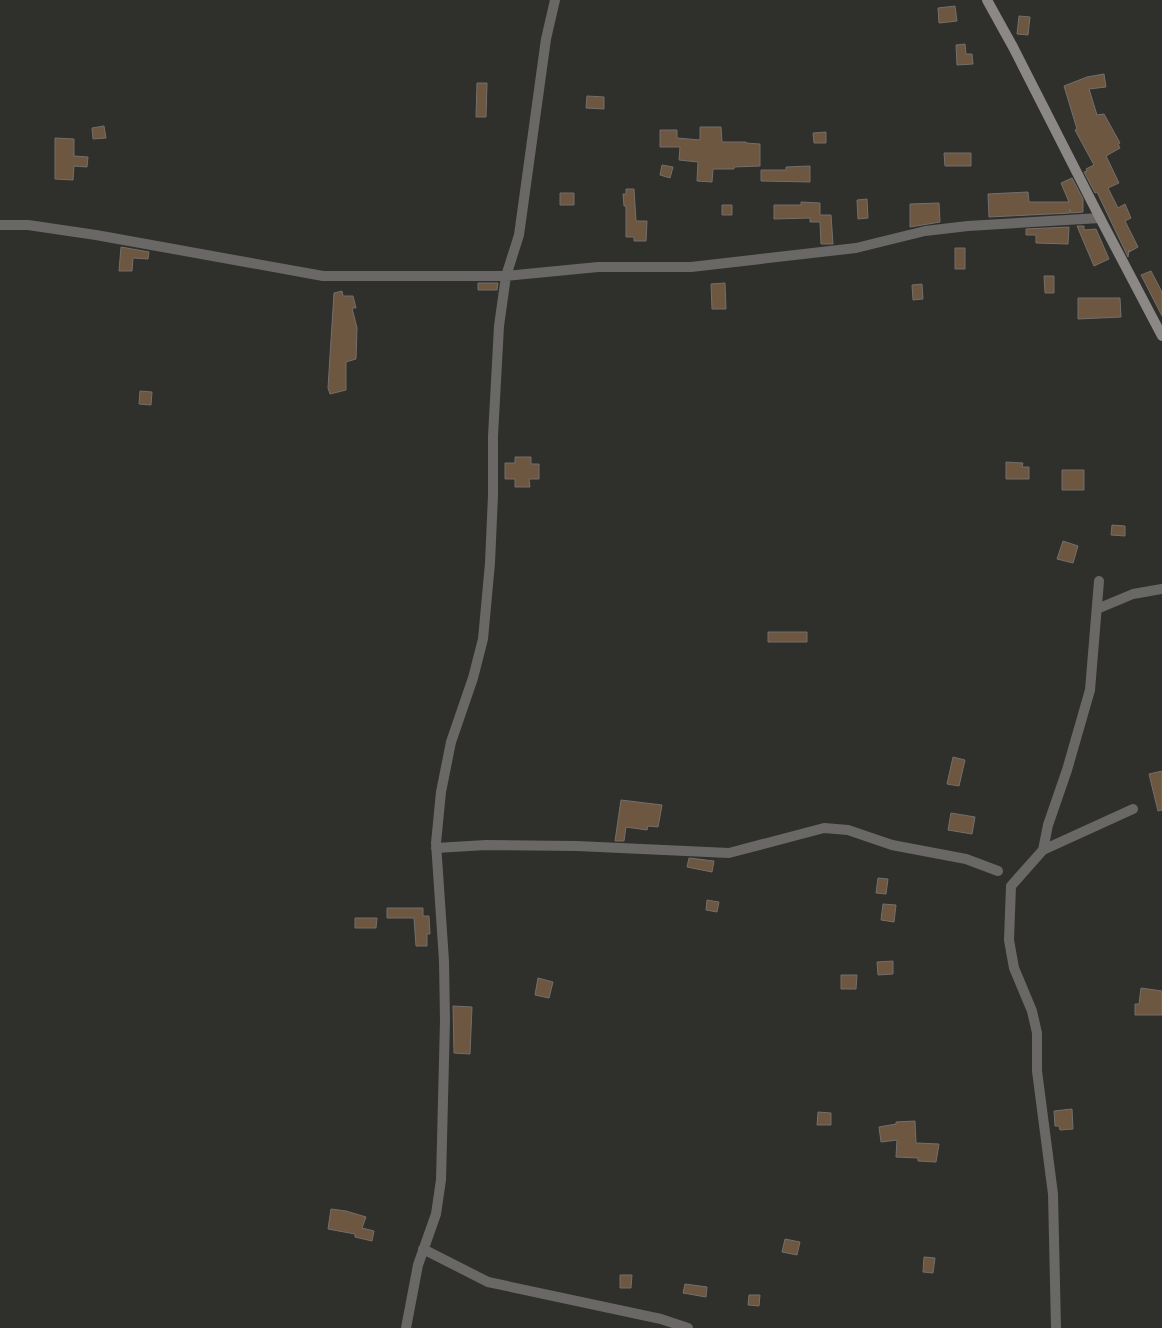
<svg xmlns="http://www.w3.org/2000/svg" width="1162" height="1328" viewBox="0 0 1162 1328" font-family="Manrope,sans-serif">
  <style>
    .building { fill: #6e5740; stroke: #736f6c }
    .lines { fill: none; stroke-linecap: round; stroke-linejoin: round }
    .minor { stroke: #6a6866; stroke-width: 10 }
    .secondary { stroke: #8b8885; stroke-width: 10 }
  </style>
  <rect width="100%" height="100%" fill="#2f2f2b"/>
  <!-- building -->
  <path class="building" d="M955 6 957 21 939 23 938 8Z
    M1019 16 1030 17 1028 35 1017 34Z
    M965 44 966 54H972L973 64 957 65 956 45Z
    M1104 74 1106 87 1089 89 1097 115 1104 114 1120 143 1118 144 1120 148 1106 156 1119 183 1108 188 1118 208 1125 204 1131 218 1125 221 1138 247 1129 252V250L1128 257 1097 192 1095 193 1084 172 1087 171 1086 169 1094 165 1075 130 1077 129 1064 86 1087 77Z
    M477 83H487L486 117H476Z
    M587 96 604 97V109L586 108Z
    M104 126 106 138 93 139 92 128Z
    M700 127H721L722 142H746V143L760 144V166L734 167V169H713L712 182 697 181 698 162 679 160 680 147H660V130H677V138L700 140Z
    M826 132V143H814L813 133Z
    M55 138 74 139V156L88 157 87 167 74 166 73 180 55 179Z
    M944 153H971V166H945Z
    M662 165 673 167 670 178 660 175Z
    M810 166V182L761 181V170H786V167Z
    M1072 178 1083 199V212L1071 213 1070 209V213L989 217 988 194 1028 192 1029 202H1069L1061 183Z
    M626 189H634L636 221H647L646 241H634V237H626V206H624L623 194H626Z
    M560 193H574V205H560Z
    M867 199 868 218 858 219 857 200Z
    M801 202 820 203V215H831L833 244H821L820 222H810V218L774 219V205H801Z
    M939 203 940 222 910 227V204Z
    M722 205H732V215H722Z
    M1077 226H1084V230L1096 229 1109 259 1094 266Z
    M1069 227 1068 244 1036 243V235H1026V229Z
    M121 247 149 252 148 259 133 258 132 271H119Z
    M955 248H965V269H955Z
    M1151 271 1162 292V316L1141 275Z
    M1044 276H1054V293H1045Z
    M478 283H498L497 290H478Z
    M725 283 726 309H712L711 284Z
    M922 284 923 299 913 300 912 285Z
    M342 291 343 296H353L356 308H352L357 328 356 359 346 362V390L330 394 328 388 334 293Z
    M1078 298H1120L1121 317 1078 319Z
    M140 391 152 392 151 405 139 404Z
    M515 457H531V464H539V479H529L530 487H515V479H505V463H515Z
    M1006 462 1023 463 1022 467H1029V479H1006Z
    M1062 470H1084V490H1062Z
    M1112 525 1125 526V536L1111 535Z
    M1063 541 1078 546 1073 563 1057 559Z
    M768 632H807V642H768Z
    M953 757 965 760 959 786 947 784Z
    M1162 771V810L1158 811 1149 774Z
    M621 800 662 805 658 827 648 826 647 830 626 827 624 841H615Z
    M951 813 975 817 972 834 948 830Z
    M689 858 714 861 712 872 687 867Z
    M878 878 888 879 886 894 876 893Z
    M707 900 719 902 717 912 706 910Z
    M883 904 896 905 894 922 881 920Z
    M387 908H423V916H429L430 934H427V946H416L414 918H387Z
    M355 918H377L376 928H355Z
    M893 961V974L878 975 877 962Z
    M841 975H857L856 989H841Z
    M538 978 553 982 549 998 535 995Z
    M1141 988 1162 991V1015H1135V1004H1139Z
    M453 1006 472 1007 470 1054 454 1053Z
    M1072 1109 1073 1129 1060 1130 1059 1126H1055L1054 1111Z
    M818 1112 831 1113V1125H817Z
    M915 1121 916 1143 939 1144 936 1162 918 1161V1158L896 1157 897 1140 881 1142 879 1127 896 1124V1122Z
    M331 1209 346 1211 366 1217 362 1228 374 1231 372 1241 355 1237V1234L328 1229Z
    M785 1239 800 1242 797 1255 782 1252Z
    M924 1257 935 1258 933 1273 923 1272Z
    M620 1275H632L631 1288H620Z
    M685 1284 707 1287 706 1297 683 1293Z
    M749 1295H760L759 1306 748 1305Z"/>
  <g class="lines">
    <!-- minor -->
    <path class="minor" d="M0 225H28L96 235 323 276H506L598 267H691L856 248 925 231 968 226 1100 218
      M1097 609 1133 594 1162 589
      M436 848 486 845 577 846 729 853 824 828 848 830 892 845 966 859 998 871
      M1043 850 1048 825 1067 770 1090 690 1099 581
      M423 1249 488 1282 661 1319 688 1328
      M406 1328 418 1265 436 1214 441 1180 445 1020 444 961 436 843 441 792 451 742 473 678 483 639 490 563 493 495V436L499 326 506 276 519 235 546 39 555 0
      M1056 1328 1053 1194 1037 1071V1033L1032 1011 1014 968 1009 940 1011 886 1043 850 1133 809"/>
    <!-- secondary -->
    <path class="secondary" d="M987 0 1013 47 1100 218 1162 336"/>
  </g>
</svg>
